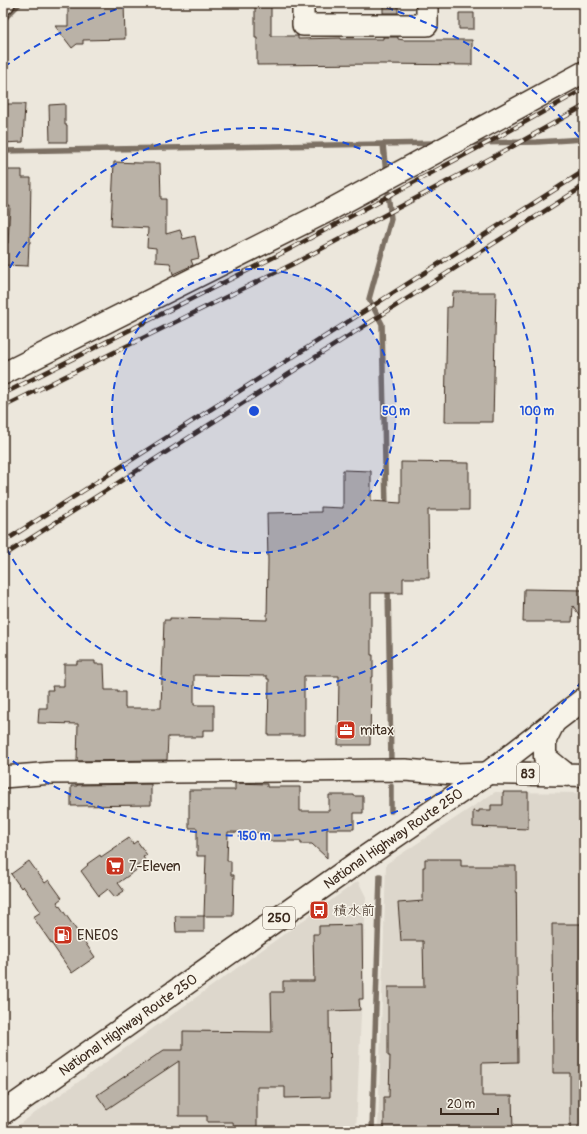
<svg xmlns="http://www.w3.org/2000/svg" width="587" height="1134" viewBox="0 0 587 1134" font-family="Pangolin,'Klee One',sans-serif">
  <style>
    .built { fill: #ddd7cc }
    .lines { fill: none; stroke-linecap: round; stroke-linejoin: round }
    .stream { stroke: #7c7064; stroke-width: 5.5 }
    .building { fill: #bab2a7; stroke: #3b2a1e }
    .minor-casing { stroke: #3b2a1e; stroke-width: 24 }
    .primary-casing { stroke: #3b2a1e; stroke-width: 25 }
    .trunk-casing { stroke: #3b2a1e; stroke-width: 25 }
    .minor { stroke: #f7f3e8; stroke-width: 21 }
    .primary { stroke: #f7f3e8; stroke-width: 22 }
    .trunk { stroke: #f7f3e8; stroke-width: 22 }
    .rail-casing { stroke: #3b2a1e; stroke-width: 4.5 }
    .rail { stroke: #f7f3e8; stroke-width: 3; stroke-dasharray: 9; stroke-linecap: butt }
    .ring { fill: none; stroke: #1d4ed8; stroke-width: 2; stroke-dasharray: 7 5 }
    .labels { text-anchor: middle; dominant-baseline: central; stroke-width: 3; stroke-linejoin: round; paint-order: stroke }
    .shield { fill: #f7f3e8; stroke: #73665b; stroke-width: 1 }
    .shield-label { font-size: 13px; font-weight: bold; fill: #3b2a1e }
    .poi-label { font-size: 14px; fill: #3b2a1e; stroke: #f7f3e8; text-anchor: start }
    .street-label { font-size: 14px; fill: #3b2a1e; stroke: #f7f3e8 }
    .centre { fill: #1d4ed8; stroke: #f7f3e8; stroke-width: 2 }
    .ring-label { font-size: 12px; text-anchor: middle; font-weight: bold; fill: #1d4ed8; stroke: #f7f3e8; stroke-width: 3; stroke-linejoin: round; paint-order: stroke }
  </style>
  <rect width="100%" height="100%" fill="#ece7dc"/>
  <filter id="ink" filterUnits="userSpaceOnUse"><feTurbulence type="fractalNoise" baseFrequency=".025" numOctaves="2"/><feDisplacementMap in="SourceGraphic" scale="8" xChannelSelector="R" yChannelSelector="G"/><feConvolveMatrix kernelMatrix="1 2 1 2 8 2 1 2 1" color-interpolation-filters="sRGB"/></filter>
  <g filter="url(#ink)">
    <!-- built -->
    <path class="built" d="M495 792 584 793V1131H378L386 864Z
      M358 881 366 897 356 1131H10Z"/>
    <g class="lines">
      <!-- stream -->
      <path class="stream" d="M3 20 20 3
        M469 143 537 142 584 139
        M383 144 386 174
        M3 151 437 143
        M386 509 382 324 369 299 391 219 387 184
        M388 586 391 764
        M391 786V811
        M372 1131 380 876"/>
    </g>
    <!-- building -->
    <path class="building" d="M68 3H124L125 39 83 40V44H77L72 48 55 26H68Z
      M383 6H398V13H383Z
      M255 7H271V36H298V39L341 38V39H383V37H398V39L404 40H472V65L381 64 257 65V38H255Z
      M459 13H474V29H459Z
      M3 104H25L23 142 3 143Z
      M65 104V125H67V142H50L49 105Z
      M114 162 139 163H160L161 199H166V234L180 230 183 239 195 236 199 258 191 260 193 265 173 274 170 263 156 262V248L147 247 148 228 111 226Z
      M3 170H22V178H31L30 243H29L28 266 3 265V243H8L10 206 3 207Z
      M453 292H496L493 422H445L447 307H452Z
      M401 462 469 463V510H428L429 578H403V593H371V655H373V677H371L370 745H338L339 676H304V735H268L269 679H267V676L194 675V705H214V730H203V737H168L167 760 77 761 78 724 38 723 39 708H47V690H53L52 686H64V664H77V661H95V664H104L105 690H118V692H125V708H161L164 620H170V618L267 620 268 561 267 513 321 512V507L343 508V470L371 471V501L401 503Z
      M524 589 584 590V622L573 606 572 622H523Z
      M235 783 267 784V787H300V811H329V795H354V796H363V813H354V829H327V858L312 844H301V841H268V833L228 832 227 861H231V875H234L233 916H204L206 856H197V828H189V790H235Z
      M151 784V805L71 806V786H77V785Z
      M503 792H528V829L473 827V811L479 812V810H491V805H503Z
      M129 838 133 844 137 841 147 855 143 857 145 860 136 867 138 869 118 883 124 891 115 897 108 889 99 896 81 871 88 865 87 864 100 855 101 857Z
      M425 859H461V866H516L518 1062 482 1063V1096H512L513 1131H384V1097H389L390 1056H388V987H424L423 941H401L398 903 423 901V867H425Z
      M29 861 45 883 49 880 62 898 57 902 95 957 72 973 33 917 41 912 23 886 21 888 11 874Z
      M175 916H204V932H176Z
      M552 924H584V1131H570V1073H553Z
      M362 925 363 999H359L360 1010 329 1011 330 1097 285 1098V1087H257V1131H234L233 1122H207V1116H179V1061L107 1109 97 1095 164 1050H183V1031L272 1032 271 992H283V981H314L313 934H319V926Z"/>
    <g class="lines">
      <!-- minor casing -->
      <g class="minor-casing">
        <path id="minor" d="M303 3V25H427V3
          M3 4 4 3
          M3 374 328 211 584 72
          M3 777 52 773 405 770 454 774 488 773"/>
      </g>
      <!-- primary casing -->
      <g class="primary-casing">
        <path id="primary" d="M554 722 545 740V757L557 767 567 775
          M488 773 584 775"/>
      </g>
      <!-- trunk casing -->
      <g class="trunk-casing">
        <g id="trunk">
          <path id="s1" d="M3 1113 361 860 488 773 554 722 584 699"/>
        </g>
      </g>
      <!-- minor -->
      <use href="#minor" class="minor"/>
      <!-- primary -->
      <use href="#primary" class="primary"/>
      <!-- trunk -->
      <use href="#trunk" class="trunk"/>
      <!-- rail casing -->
      <g class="rail-casing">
        <path id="rail" d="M3 394 288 250 500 136 584 89
          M3 407 295 263 508 149 584 106
          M3 542 584 171
          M3 556 584 186"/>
      </g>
      <!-- rail -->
      <use href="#rail" class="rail"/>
    </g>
  </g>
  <!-- distance rings -->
  <circle cx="254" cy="411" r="142" fill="#1d4ed8" fill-opacity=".12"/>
  <g class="ring">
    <circle cx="254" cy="411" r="142"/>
    <path d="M4 278A283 283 0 1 1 4 544"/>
    <path d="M582 681A425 425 0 0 1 4 755M4 67A425 425 0 0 1 133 4M375 4A425 425 0 0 1 582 141"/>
  </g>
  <!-- icons -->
  <defs>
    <g id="office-square" transform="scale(1)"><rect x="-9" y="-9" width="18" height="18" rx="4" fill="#c8321e" stroke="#f7f3e8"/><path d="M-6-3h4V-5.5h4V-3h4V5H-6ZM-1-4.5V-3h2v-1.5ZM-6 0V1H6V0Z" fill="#fff"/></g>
    <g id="supermarket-square" transform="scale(1)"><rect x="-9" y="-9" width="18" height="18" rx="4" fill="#c8321e" stroke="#f7f3e8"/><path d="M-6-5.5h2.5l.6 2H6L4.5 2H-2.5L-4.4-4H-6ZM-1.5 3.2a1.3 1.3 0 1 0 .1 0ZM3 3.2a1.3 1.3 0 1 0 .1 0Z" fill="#fff"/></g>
    <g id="bus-square" transform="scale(1)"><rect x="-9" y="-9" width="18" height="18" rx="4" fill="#c8321e" stroke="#f7f3e8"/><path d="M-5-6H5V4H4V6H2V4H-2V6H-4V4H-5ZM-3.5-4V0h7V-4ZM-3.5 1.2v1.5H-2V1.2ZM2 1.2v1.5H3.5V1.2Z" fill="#fff"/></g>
    <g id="fuel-square" transform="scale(1)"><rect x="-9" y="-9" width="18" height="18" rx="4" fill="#c8321e" stroke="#f7f3e8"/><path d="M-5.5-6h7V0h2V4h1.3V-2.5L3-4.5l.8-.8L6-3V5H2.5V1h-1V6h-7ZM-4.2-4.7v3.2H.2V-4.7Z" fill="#fff"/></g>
  </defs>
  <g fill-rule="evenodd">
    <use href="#office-square" x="346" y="730"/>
    <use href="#supermarket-square" x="115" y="866"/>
    <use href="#bus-square" x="319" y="910"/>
    <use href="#fuel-square" x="63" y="935"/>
  </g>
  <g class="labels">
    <!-- shield labels -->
    <g class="shield">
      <rect x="517" y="763" width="22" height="22" rx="3"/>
      <rect x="263" y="907" width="32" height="22" rx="3"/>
    </g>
    <g class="shield-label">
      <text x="528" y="774">83</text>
      <text x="279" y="918">250</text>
    </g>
    <!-- poi labels -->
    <g class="poi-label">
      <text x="360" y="730">mitax</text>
      <text x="129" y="866">7-Eleven</text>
      <text x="333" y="910">積水前</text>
      <text x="77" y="935">ENEOS</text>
    </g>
    <!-- street labels -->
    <g class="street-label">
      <text stroke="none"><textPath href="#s1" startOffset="477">National Highway Route 250</textPath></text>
      <text stroke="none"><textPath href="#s1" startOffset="153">National Highway Route 250</textPath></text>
    </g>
  </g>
  <circle cx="254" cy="411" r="6" class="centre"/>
  <g class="ring-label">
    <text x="396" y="415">50 m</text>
    <text x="537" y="415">100 m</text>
    <text x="254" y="840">150 m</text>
  </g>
  <!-- margin -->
  <rect width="587" height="1134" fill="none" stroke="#f7f3e8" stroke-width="16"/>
  <rect x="8" y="8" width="571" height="1118" fill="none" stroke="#3b2a1e" stroke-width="1.5" filter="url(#ink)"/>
  <!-- scale -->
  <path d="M441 1108v6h57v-6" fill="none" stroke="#3b2a1e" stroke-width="2"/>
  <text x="447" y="1108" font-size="12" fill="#3b2a1e" stroke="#f7f3e8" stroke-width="3" paint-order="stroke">20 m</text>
</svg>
